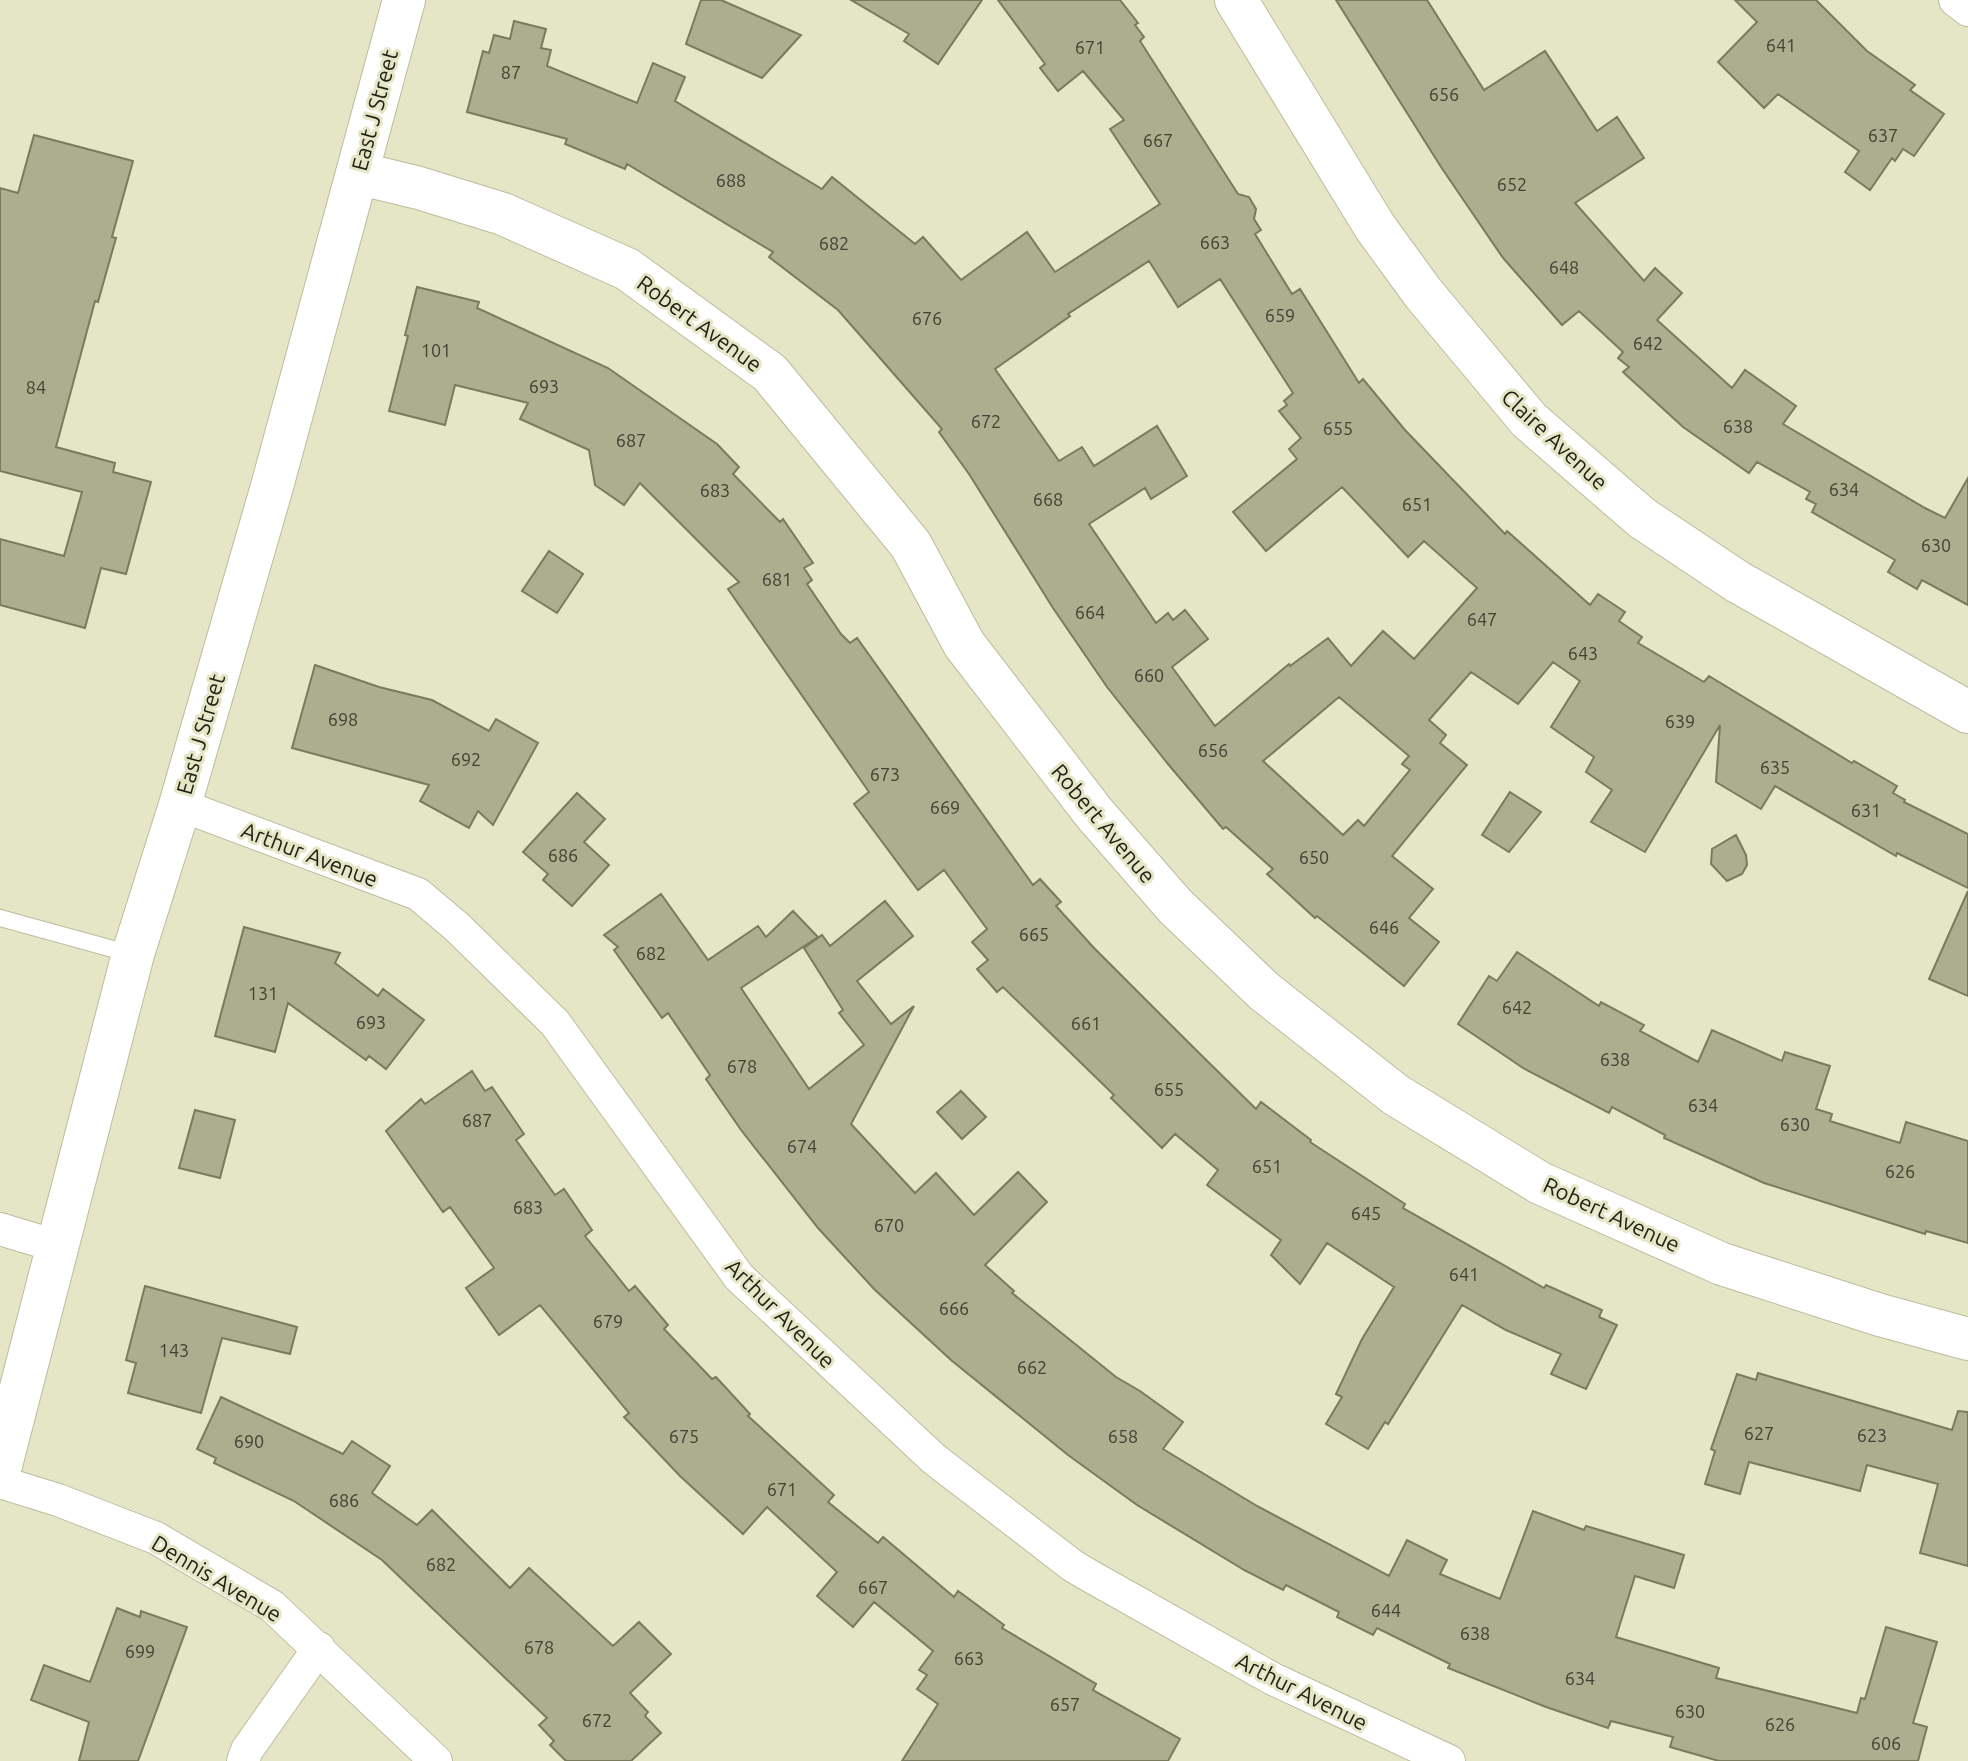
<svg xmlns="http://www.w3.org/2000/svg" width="1968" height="1761" viewBox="0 0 1968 1761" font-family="Ubuntu,sans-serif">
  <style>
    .building { fill: #adad8f; stroke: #7a7a5e; stroke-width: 2; fill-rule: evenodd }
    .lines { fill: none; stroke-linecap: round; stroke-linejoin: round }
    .service-casing { stroke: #bcbc9e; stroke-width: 18 }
    .minor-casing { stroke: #bcbc9e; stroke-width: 34 }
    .tertiary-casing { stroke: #bcbc9e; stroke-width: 44 }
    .service { stroke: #fff; stroke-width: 16 }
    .minor { stroke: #fff; stroke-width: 32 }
    .tertiary { stroke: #fff; stroke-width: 42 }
    .labels { text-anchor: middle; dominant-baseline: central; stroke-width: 6; stroke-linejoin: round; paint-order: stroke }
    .number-label { font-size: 18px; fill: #424233 }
    .street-label { font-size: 22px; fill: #1f1f14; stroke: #e5e6c6 }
  </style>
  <rect width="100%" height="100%" fill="#e5e6c6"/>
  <!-- building -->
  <path class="building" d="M701 0H721L801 35 762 78 686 44Z
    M851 0H982L938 64 904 41 909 34Z
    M998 0H1120L1138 23 1135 25 1144 37 1140 41 1238 194 1249 197 1256 209 1254 219 1261 230 1255 234 1292 294 1300 289 1359 383 1363 379 1405 430 1505 534 1507 531 1590 605 1598 594 1625 612 1619 621 1642 637 1638 643 1704 682 1709 676 1852 763 1854 761 1897 786 1893 793 1905 800 1904 802 1968 834V888L1897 853 1896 856 1775 786 1761 809 1716 782 1720 725 1645 852 1591 822 1612 790 1586 772 1594 757 1551 727 1580 681 1553 662 1518 704 1471 672 1429 720 1446 735 1440 743 1467 765 1392 856 1433 889 1409 918 1439 942 1404 986 1317 916 1315 918 1267 874 1273 869 1226 827 1223 829 1168 764 1107 687 1053 608 969 474 939 432 942 429 838 310 769 257 773 252 627 164 625 169 565 144 567 139 467 112 483 51 489 53 494 35 510 39 514 21 546 29 541 48 551 50 547 66 637 103 653 63 685 77 675 101 822 189 832 177 915 244 923 237 961 280 1027 232 1055 272 1160 204 1110 129 1124 120 1083 71 1058 91 1040 68 1045 64ZM1149 261 1178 307 1220 279 1293 393 1284 401 1287 405 1279 411 1301 438 1289 449 1297 459 1233 512 1266 551 1342 487 1408 557 1424 541 1477 588 1414 659 1383 631 1351 666 1328 638 1290 666 1289 664 1215 726 1172 667 1208 639 1185 610 1173 620 1168 613 1156 623 1089 524 1145 488 1151 499 1187 476 1157 426 1094 466 1082 447 1059 461 995 369 1070 316 1068 314ZM1339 697 1409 756 1402 764 1410 770 1364 826 1358 820 1343 835 1263 761Z
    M1336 0H1427L1484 90 1545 51 1597 131 1617 117 1644 158 1575 203 1644 281 1655 268 1682 293 1657 320 1732 388 1745 370 1796 406 1783 424 1925 508 1945 518 1968 478V605L1922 580 1917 589 1888 572 1895 560 1812 512 1816 504 1806 499 1810 492 1757 462 1749 473 1683 427 1623 372 1629 367 1618 358 1623 352 1579 311 1562 325 1503 258 1441 167Z
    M1735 0H1816L1867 51 1915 85 1910 90 1944 114 1914 156 1903 149 1895 161 1892 158 1870 190 1845 172 1859 151 1778 94 1764 108 1718 62 1757 22Z
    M34 135 133 161 112 237 116 238 98 302 95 301 56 447 115 463 113 472 151 482 126 574 101 568 85 628 0 605V539L64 556 82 492 0 471V188L18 193Z
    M417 287 479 302 477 308 608 368 717 444 739 467 733 474 780 522 783 519 813 563 804 568 812 580 807 584 841 634 850 643 857 638 1033 885 1040 879 1061 902 1056 906 1094 948 1191 1045 1256 1109 1261 1102 1311 1140 1310 1142 1405 1204 1403 1208 1544 1288 1546 1285 1602 1310 1599 1317 1617 1325 1586 1389 1551 1374 1561 1354 1506 1330 1462 1305 1388 1424 1385 1422 1368 1449 1326 1424 1342 1397 1336 1394 1362 1339 1394 1287 1327 1243 1300 1284 1271 1255 1281 1240 1207 1185 1218 1170 1175 1134 1162 1148 1111 1098 1114 1095 1003 987 997 992 977 969 988 960 972 942 987 929 944 870 918 890 854 804 869 792 728 589 739 582 640 483 624 505 595 485 589 450 520 419 528 403 455 385 445 425 389 411 408 336 405 335Z
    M549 551 583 574 557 613 522 591Z
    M315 665 379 687 432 700 489 731 496 719 538 743 493 825 478 811 469 828 420 801 429 785 292 748Z
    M1510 792 1541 812 1509 852 1482 835Z
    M577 793 605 819 584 842 609 865 572 906 543 880 548 874 523 852Z
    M1736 835 1746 855 1747 865 1742 874 1727 881 1711 864 1712 849Z
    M1968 891V996L1929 979Z
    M661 894 708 960 758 926 766 937 793 911 818 937 741 988 809 1089 864 1045 839 1013 843 1010 804 948 822 935 830 946 885 901 913 936 857 981 891 1024 914 1006 851 1124 915 1193 936 1173 974 1215 1018 1172 1047 1202 985 1265 1014 1291 1012 1293 1116 1377 1140 1391 1183 1422 1163 1449 1257 1506 1389 1576 1407 1540 1447 1560 1440 1574 1500 1599 1533 1511 1584 1530 1586 1526 1684 1555 1674 1588 1635 1576 1616 1637 1719 1668 1716 1678 1857 1713 1861 1698 1865 1699 1886 1627 1937 1642 1913 1723 1927 1727 1918 1761H1719L1670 1747 1673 1737 1611 1721 1608 1728 1546 1707 1448 1668 1450 1664 1377 1628 1373 1635 1337 1617 1339 1612 1286 1585 1283 1590 1244 1570 1137 1505 1068 1455 951 1360 875 1290 818 1228 741 1130 706 1079 710 1075 668 1013 662 1018 614 950 618 947 604 935Z
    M244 927 340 953 335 963 378 996 383 989 424 1020 386 1069 369 1056 366 1060 288 1003 275 1052 215 1036Z
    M1517 952 1599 1006 1601 1002 1644 1025 1640 1031 1698 1062 1712 1030 1782 1061 1785 1052 1830 1066 1816 1109 1832 1114 1830 1121 1900 1143 1906 1122 1968 1141V1243L1926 1231 1925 1234 1764 1183 1664 1138 1665 1135 1612 1107 1609 1113 1523 1068 1458 1024 1489 976 1497 981Z
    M472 1071 485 1091 492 1087 524 1134 516 1140 555 1195 564 1189 592 1230 585 1236 629 1291 635 1286 668 1325 664 1329 712 1379 716 1377 750 1414 748 1416 834 1495 828 1502 878 1543 883 1537 954 1597 958 1591 1004 1625 1002 1628 1096 1684 1093 1690 1180 1739 1168 1761H902L938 1704 917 1689 927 1675 919 1670 933 1651 874 1602 853 1627 817 1596 837 1572 767 1507 743 1534 680 1476 624 1417 629 1413 540 1305 499 1335 466 1288 494 1268 450 1207 443 1212 386 1131 421 1099 425 1104Z
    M961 1091 986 1117 962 1139 937 1112Z
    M195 1110 235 1120 220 1178 179 1168Z
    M145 1286 297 1327 290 1354 222 1338 201 1413 128 1393 136 1363 126 1360Z
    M1758 1373 1952 1430 1958 1411 1968 1412V1566L1920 1553 1938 1484 1867 1465 1860 1491 1749 1462 1740 1494 1705 1484 1715 1451 1711 1449 1737 1374 1756 1380Z
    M221 1397 343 1454 352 1441 390 1466 372 1493 417 1525 432 1510 510 1588 529 1568 613 1646 639 1622 671 1654 630 1693 648 1712 645 1716 661 1733 631 1761H566L550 1745 554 1741 539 1725 547 1718 382 1560 294 1501 214 1463 216 1458 197 1449Z
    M117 1608 140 1617 141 1611 187 1627 138 1761H79L89 1722 31 1700 44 1665 90 1682Z"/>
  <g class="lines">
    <!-- service casing -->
    <g class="service-casing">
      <path id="service" d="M0 918 131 954"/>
    </g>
    <!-- minor casing -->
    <g class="minor-casing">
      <path id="minor" d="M1955 0 1968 10
        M180 805 418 894 457 927 555 1023 739 1277 934 1459 1073 1566 1090 1576 1273 1679 1449 1761
        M0 1229 56 1246
        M0 1482 58 1500 156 1538 272 1606 436 1761
        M243 1761 247 1750 319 1648"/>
    </g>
    <!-- tertiary casing -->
    <g class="tertiary-casing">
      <path id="tertiary" d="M1236 0 1375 227 1423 293 1529 420 1642 518 1738 582 1968 712
        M357 173 419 188 503 214 627 269 770 373 911 545 964 644 1094 813 1175 906 1265 992 1396 1095 1540 1183 1722 1264 1880 1315 1968 1339
        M0 1469 133 954 180 805 273 483 404 0"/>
    </g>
    <!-- service -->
    <use href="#service" class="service"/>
    <!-- minor -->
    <use href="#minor" class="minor"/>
    <!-- tertiary -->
    <use href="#tertiary" class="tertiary"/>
  </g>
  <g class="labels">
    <!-- number labels -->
    <g class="number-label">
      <text x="1781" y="45">641</text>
      <text x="1090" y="47">671</text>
      <text x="511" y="72">87</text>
      <text x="1444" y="94">656</text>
      <text x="1883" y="135">637</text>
      <text x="1158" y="140">667</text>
      <text x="731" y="180">688</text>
      <text x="1512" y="184">652</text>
      <text x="1215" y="242">663</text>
      <text x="834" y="243">682</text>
      <text x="1564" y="267">648</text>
      <text x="1280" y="315">659</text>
      <text x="927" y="318">676</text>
      <text x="1648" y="343">642</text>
      <text x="436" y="350">101</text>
      <text x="544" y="386">693</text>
      <text x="36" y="387">84</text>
      <text x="986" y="421">672</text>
      <text x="1738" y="426">638</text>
      <text x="1338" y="428">655</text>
      <text x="631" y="440">687</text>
      <text x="1844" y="489">634</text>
      <text x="715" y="490">683</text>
      <text x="1048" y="499">668</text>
      <text x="1417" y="504">651</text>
      <text x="1936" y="545">630</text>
      <text x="777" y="579">681</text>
      <text x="1090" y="612">664</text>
      <text x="1482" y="619">647</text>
      <text x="1583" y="653">643</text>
      <text x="1149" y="675">660</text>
      <text x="343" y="719">698</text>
      <text x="1680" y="721">639</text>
      <text x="1213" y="750">656</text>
      <text x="466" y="759">692</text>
      <text x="1775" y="767">635</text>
      <text x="885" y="774">673</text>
      <text x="945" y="807">669</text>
      <text x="1866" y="810">631</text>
      <text x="563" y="855">686</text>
      <text x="1314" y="857">650</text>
      <text x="1384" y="927">646</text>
      <text x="1034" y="934">665</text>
      <text x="651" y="953">682</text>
      <text x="263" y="993">131</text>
      <text x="1517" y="1007">642</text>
      <text x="371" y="1022">693</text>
      <text x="1086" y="1023">661</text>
      <text x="1615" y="1059">638</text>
      <text x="742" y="1066">678</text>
      <text x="1169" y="1089">655</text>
      <text x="1703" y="1105">634</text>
      <text x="477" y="1120">687</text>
      <text x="1795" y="1124">630</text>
      <text x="802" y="1146">674</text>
      <text x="1267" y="1166">651</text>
      <text x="1900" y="1171">626</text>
      <text x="528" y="1207">683</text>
      <text x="1366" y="1213">645</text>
      <text x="889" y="1225">670</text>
      <text x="1464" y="1274">641</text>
      <text x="954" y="1308">666</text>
      <text x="608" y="1321">679</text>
      <text x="174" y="1350">143</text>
      <text x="1032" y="1367">662</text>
      <text x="1759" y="1433">627</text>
      <text x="1872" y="1435">623</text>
      <text x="684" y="1436">675</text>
      <text x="1123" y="1436">658</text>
      <text x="249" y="1441">690</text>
      <text x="782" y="1489">671</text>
      <text x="344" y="1500">686</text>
      <text x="441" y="1564">682</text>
      <text x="873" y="1587">667</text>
      <text x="1386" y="1610">644</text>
      <text x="1475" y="1633">638</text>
      <text x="539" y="1647">678</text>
      <text x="140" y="1651">699</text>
      <text x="969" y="1658">663</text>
      <text x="1580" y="1678">634</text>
      <text x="1065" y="1704">657</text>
      <text x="1690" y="1711">630</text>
      <text x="597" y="1720">672</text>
      <text x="1780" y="1724">626</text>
      <text x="1886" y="1743">606</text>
    </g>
    <!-- street labels -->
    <g class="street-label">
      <text transform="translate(374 110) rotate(-75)">East J Street</text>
      <text transform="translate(700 323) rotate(36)">Robert Avenue</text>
      <text transform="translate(1555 439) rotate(43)">Claire Avenue</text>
      <text transform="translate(200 734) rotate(-74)">East J Street</text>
      <text transform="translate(1104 823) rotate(50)">Robert Avenue</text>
      <text transform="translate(310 854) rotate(21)">Arthur Avenue</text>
      <text transform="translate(1612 1214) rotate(25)">Robert Avenue</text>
      <text transform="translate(781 1313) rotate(45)">Arthur Avenue</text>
      <text transform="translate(217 1578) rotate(31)">Dennis Avenue</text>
      <text transform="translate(1302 1691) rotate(27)">Arthur Avenue</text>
    </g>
  </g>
</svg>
